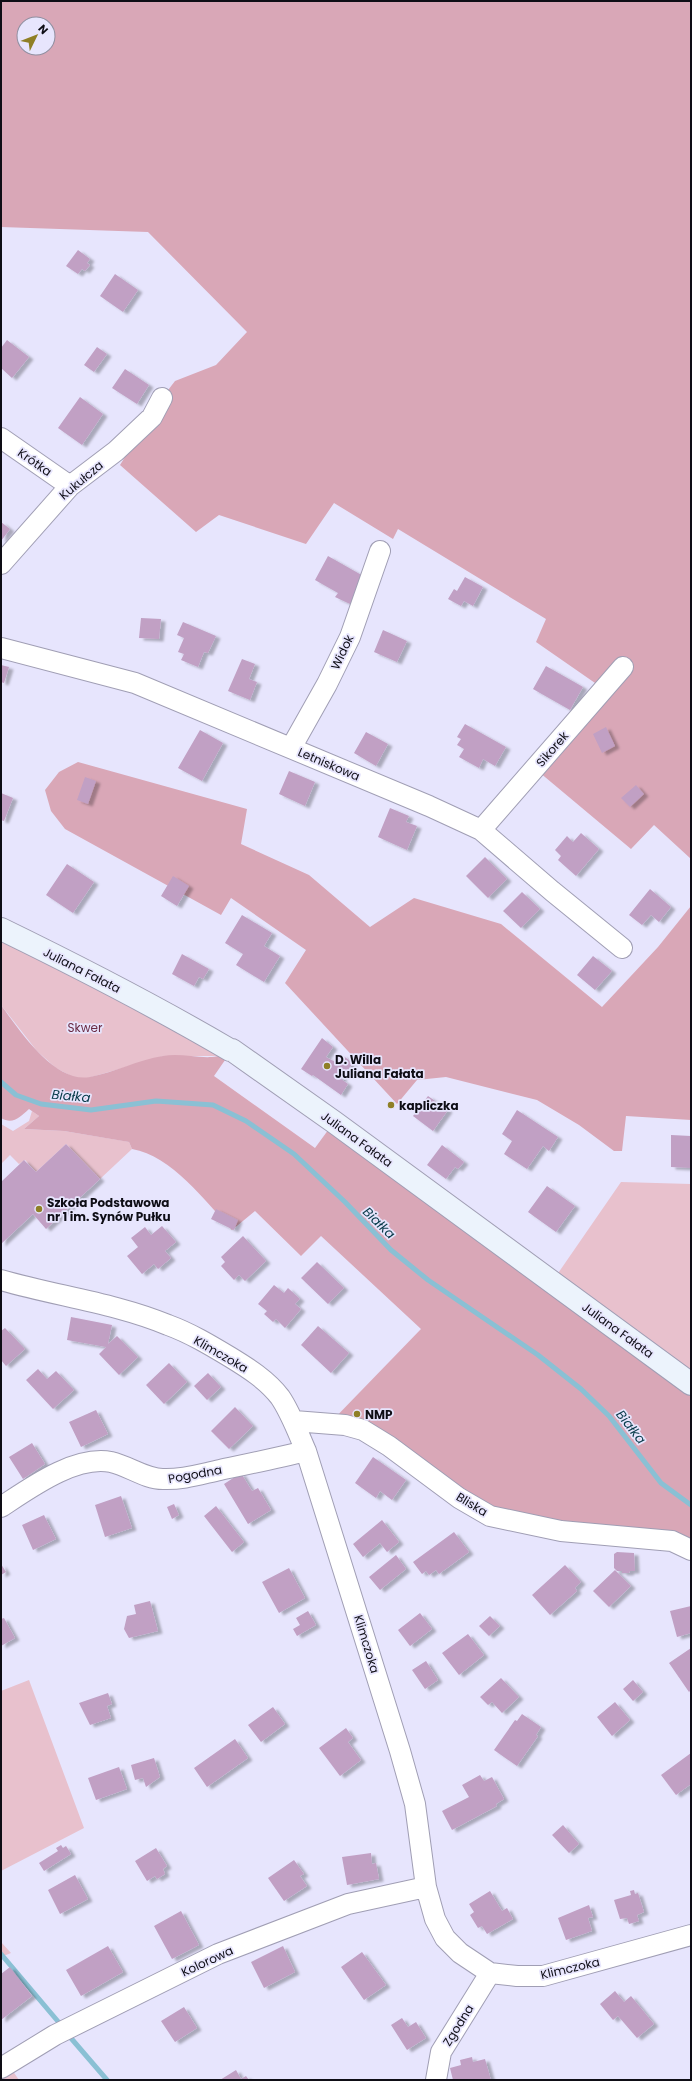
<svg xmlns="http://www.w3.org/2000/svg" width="692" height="2081" viewBox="0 0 692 2081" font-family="Poppins,sans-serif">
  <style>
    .green { fill: #e8c1cd }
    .forest { fill: #d9a7b7; fill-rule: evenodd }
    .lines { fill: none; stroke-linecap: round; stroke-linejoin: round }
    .stream { stroke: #8ac0d4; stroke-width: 5 }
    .building { fill: #c1a0c4; filter: url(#shadow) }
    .street-casing { stroke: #a09eb4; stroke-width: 22 }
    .secondary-casing { stroke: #a09eb4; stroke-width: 24 }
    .street { stroke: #fff; stroke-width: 20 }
    .secondary { stroke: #ecf3fc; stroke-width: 22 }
    .poi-dot { fill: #8f7f26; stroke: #e7e5fd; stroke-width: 1.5 }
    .labels { text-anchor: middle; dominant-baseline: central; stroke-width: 3.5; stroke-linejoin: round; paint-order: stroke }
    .street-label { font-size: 12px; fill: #0e0d15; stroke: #e7e5fd }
    .park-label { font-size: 12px; fill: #692b44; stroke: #e7e5fd }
    .poi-label { font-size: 12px; font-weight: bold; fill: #0e0d15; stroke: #e7e5fd; text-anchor: start }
    .water-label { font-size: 13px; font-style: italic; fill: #063948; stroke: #e7e5fd }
  </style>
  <defs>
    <filter id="shadow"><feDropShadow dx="4.5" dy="2.5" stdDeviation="1" flood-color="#0004"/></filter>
  </defs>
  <rect width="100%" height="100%" fill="#e7e5fd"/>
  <!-- green -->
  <path class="green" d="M1 929 218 1056H164L88 1078H75L56 1068 37 1051 1 1005Z
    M32 1111 39 1116 24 1129 64 1131 124 1141 129 1142 132 1149 100 1179 66 1144 36 1172 25 1160 19 1164 10 1155 1 1164V1124L13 1131 29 1121Z
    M621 1182 691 1184V1374L552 1282Z
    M29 1680 84 1828 1 1871V1691Z
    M1 1942 11 1953 1 1957Z
    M8 2064 19 2080H1V2068Z"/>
  <!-- forest -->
  <path class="forest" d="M1 1H691V859L654 825 631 849 539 772 608 692 536 642 546 619 398 529 393 539 334 503 306 544 219 515 196 532 120 465 162 398 175 381 216 365 247 332 148 232 1 227ZM24 24H48V48H24Z
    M78 762 247 809 241 844 309 875 370 927 414 898 501 924 602 1007 658 947 691 906V1120L626 1116 622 1151H614L579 1125 537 1100 446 1077 417 1080 397 1104 285 983 306 950 231 898 221 915 65 829 51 811 45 790 59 772Z
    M1 1005C19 1030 55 1084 90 1077 115 1072 138 1060 163 1056 179 1053 196 1058 212 1057 219 1057 226 1053 232 1050L214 1076 315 1148 334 1122 691 1384V1550L490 1516 389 1446 328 1425 421 1329 321 1236 301 1256 255 1211 232 1230C205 1201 172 1156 132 1149L129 1142 64 1131 24 1129 39 1116 29 1109C20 1117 13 1125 1 1118Z"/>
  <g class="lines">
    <!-- stream -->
    <path class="stream" d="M1 1082 16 1095 41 1104 91 1110 156 1101 213 1105 246 1121 294 1154 345 1202 391 1250 428 1280 538 1355 581 1389 609 1416 661 1483 691 1505
      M1 1954 61 2025
      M70 2037 107 2080"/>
  </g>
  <!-- building -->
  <path class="building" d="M78 250 90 259 87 263 90 265 85 271 82 269 78 274 66 266Z
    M115 274 138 290 123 312 100 296Z
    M7 340 29 357 12 378 1 368V348Z
    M97 347 107 354 94 372 84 365Z
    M125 369 149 385 137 404 112 388Z
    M80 397 103 414 82 445 58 428Z
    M1 522 10 529 1 541Z
    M328 556 365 577 350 604 335 597 338 593 315 580Z
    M465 577 483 587 473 606 464 601 461 606 448 599 454 589 457 591Z
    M141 618 161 619 159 639 139 638Z
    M183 622 216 636 208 653 204 652 198 667 181 660 184 654 178 652 184 638 177 635Z
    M383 630 407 641 397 662 374 652Z
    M242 659 255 664 249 679 257 682 250 700 228 691Z
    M1 665 9 667 4 683 1 682Z
    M546 666 583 687 570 710 533 689Z
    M465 724 506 747 495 766 483 759 479 768 459 757 464 749 457 745 461 739 457 737Z
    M606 727 615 746 602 753 593 734Z
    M200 730 223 743 202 781 178 768Z
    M366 732 388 744 376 766 354 753Z
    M289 771 315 782 305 806 279 794Z
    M85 777 96 781 88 804 77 800Z
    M636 785 644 794 630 807 621 798Z
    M1 793 13 798 4 821 1 820Z
    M390 808 409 816 406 822 417 826 407 850 378 837Z
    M581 833 599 849 576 876 558 860 561 856 555 850 567 836 573 842Z
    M485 857 507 879 488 898 466 876Z
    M67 864 94 882 73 913 46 895Z
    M173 876 189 886 177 906 161 896Z
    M650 889 671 907 659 922 651 915 642 925 629 915Z
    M522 892 540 909 521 928 503 911Z
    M242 915 272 933 264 946 280 956 264 982 236 965 243 954 225 943Z
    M182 954 209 969 203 979 199 977 194 986 172 974Z
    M593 956 612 971 595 990 577 975Z
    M322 1038 333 1047 326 1057 337 1063 342 1055 353 1063 341 1079 348 1084 341 1095 313 1075 312 1076 301 1069Z
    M428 1096 448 1110 433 1131 413 1116Z
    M517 1110 558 1137 549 1151 543 1146 527 1169 504 1154 512 1141 502 1134Z
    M671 1135 691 1136V1168L671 1167Z
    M66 1144 100 1179 46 1229 33 1214 1 1244V1182L24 1160 36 1172Z
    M442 1145 464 1162 458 1169 455 1167 446 1179 427 1165Z
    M547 1186 575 1206 556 1232 528 1212Z
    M216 1209 238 1220 234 1230 211 1219Z
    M162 1226 176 1242 165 1251 171 1258 158 1269 154 1264 142 1274 127 1256 138 1247 131 1238 145 1227 151 1235Z
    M243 1236 266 1261 245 1281 239 1275 234 1280 221 1266 225 1262 221 1257Z
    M317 1262 344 1288 328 1304 301 1278Z
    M274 1285 284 1293 288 1288 300 1299 295 1304 301 1309 285 1328 276 1319 273 1322 264 1314 267 1311 258 1304Z
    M71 1317 112 1325 108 1344 117 1336 138 1357 119 1375 99 1354 106 1347 67 1340Z
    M318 1326 349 1353 331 1373 301 1345Z
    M5 1328 25 1349 6 1366 1 1360V1331Z
    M169 1363 187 1382 164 1404 146 1385Z
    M38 1369 47 1379 56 1371 74 1390 53 1409 26 1380Z
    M208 1373 221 1387 207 1400 194 1386Z
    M235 1407 253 1426 229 1449 211 1431Z
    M96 1410 108 1434 81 1447 69 1422Z
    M32 1443 45 1464 23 1479 9 1457Z
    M373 1457 406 1480 392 1500 380 1491 376 1498 355 1483Z
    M241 1473 252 1491 258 1488 271 1510 248 1524 224 1484Z
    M121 1496 132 1528 105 1537 95 1505Z
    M174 1504 179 1515 172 1519 167 1507Z
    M216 1506 244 1542 232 1552 204 1516Z
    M44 1515 56 1539 33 1550 22 1525Z
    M382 1520 399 1542 387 1552 380 1543 363 1557 353 1544Z
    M454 1532 469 1552 439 1574 436 1570 429 1575 426 1571 422 1574 413 1562Z
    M617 1552 634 1553 635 1571H630L629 1573H622V1571H617L614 1568V1554Z
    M396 1555 406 1569 380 1590 369 1577Z
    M1 1564 6 1572 1 1575Z
    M565 1565 581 1582 575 1588 577 1591 550 1615 532 1595Z
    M289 1568 305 1598 279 1613 262 1582Z
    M615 1570 631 1586 609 1607 593 1591Z
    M150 1601 158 1631 129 1638 124 1629 127 1616 136 1614 134 1605Z
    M691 1606V1633L677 1637 670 1611Z
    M308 1611 316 1625 297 1636 293 1629 300 1625 296 1618Z
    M420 1613 432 1629 410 1646 398 1630Z
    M490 1616 500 1626 489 1636 479 1626Z
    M4 1618 15 1638 1 1646V1619Z
    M468 1634 484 1655 459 1675 442 1653Z
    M691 1648V1690L689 1692 669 1663Z
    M426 1661 438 1680 425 1689 412 1670Z
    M501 1678 519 1697 502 1713 492 1702 488 1705 480 1697Z
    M633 1680 643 1692 633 1701 623 1689Z
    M108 1693 112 1704 107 1706 111 1718 90 1725 79 1703Z
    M615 1702 630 1720 612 1736 597 1717Z
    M273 1707 285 1724 261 1742 248 1725Z
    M522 1714 541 1727 536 1735 538 1736 517 1766 494 1750 515 1720 517 1721Z
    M346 1728 353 1738 348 1742 361 1760 340 1776 319 1748Z
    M235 1739 248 1758 207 1787 194 1768Z
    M691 1753V1784L676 1795 661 1775Z
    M154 1758 160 1777 146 1787 143 1778 135 1780 131 1765Z
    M119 1767 127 1789 96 1800 88 1778Z
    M480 1775 484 1781 492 1777 504 1799 496 1804 497 1806 452 1830 442 1811 469 1797 462 1785Z
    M563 1825 579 1844 569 1853 552 1835Z
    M61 1845 63 1848 66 1846 71 1854 44 1871 39 1863 58 1851 56 1848Z
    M156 1848 167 1866 163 1869 165 1874 157 1879 155 1876 147 1881 135 1861Z
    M371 1853 372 1864 376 1863 379 1879 347 1885 342 1857Z
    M294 1860 304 1874 300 1876 307 1886 284 1901 268 1878Z
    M75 1875 88 1899 60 1914 48 1890Z
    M634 1890 635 1894 638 1893 644 1912 637 1915 639 1921 629 1924 627 1918 620 1919 614 1900 631 1895 630 1891Z
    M490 1891 502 1911 507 1908 513 1919 487 1934 482 1926 478 1928 470 1915 474 1912 469 1904Z
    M589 1905 593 1917 588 1918 592 1931 566 1940 558 1918Z
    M181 1911 199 1945 172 1959 154 1926Z
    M108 1946 123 1972 81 1996 66 1970Z
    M283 1946 295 1972 264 1988 251 1962Z
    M362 1952 386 1985 364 2000 341 1967Z
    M10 1967 32 1996 1 2020V1974Z
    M615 1991 624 2002 631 1996 654 2024 637 2038 618 2016 613 2020 600 2004Z
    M184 2007 197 2028 175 2042 161 2021Z
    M402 2018 408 2027 416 2022 426 2038 407 2050 391 2025Z
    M472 2057 473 2062 485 2059 491 2080H453L450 2068 461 2065 460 2060Z
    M236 2070 241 2079 246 2076 249 2080H220Z"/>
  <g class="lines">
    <!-- street casing -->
    <g class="street-casing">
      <path id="street" d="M1 438 70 486
        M1 564 70 486 116 451 152 417 162 398
        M1 648 135 683 429 806 481 830 552 891 622 948
        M291 748 327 684 350 637 380 551
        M481 830 623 667
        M1 1280C56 1296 115 1303 168 1325 190 1333 210 1345 230 1357 248 1368 267 1380 280 1397 291 1413 298 1433 306 1451L400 1751 415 1804 426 1887 435 1919 445 1938 460 1953 490 1973 517 1976H543L691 1935
        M294 1421 345 1425 363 1430 389 1446 459 1498 490 1516 561 1531 672 1541 691 1550
        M1 1507C30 1488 75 1455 111 1462 129 1466 145 1479 163 1479 182 1480 201 1474 220 1470 248 1464 277 1458 306 1451
        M1 2068 55 2035 218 1954 348 1904 426 1887
        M436 2080 441 2052 490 1973"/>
    </g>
    <!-- secondary casing -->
    <g class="secondary-casing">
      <path id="secondary" d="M1 929C79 967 155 1006 230 1050H232L334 1122 691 1384"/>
    </g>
    <!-- street -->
    <use href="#street" class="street"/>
    <!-- secondary -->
    <use href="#secondary" class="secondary"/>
  </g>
  <!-- markers -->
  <g class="poi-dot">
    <circle cx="327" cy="1066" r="4"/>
    <circle cx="391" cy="1105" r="4"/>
    <circle cx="39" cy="1209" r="4"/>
    <circle cx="357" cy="1414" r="4"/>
  </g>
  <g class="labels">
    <!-- street labels -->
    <g class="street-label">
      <text transform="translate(35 462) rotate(35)">Krótka</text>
      <text transform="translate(81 480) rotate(-40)">Kukułcza</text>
      <text transform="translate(342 652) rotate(-65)">Widok</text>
      <text transform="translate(552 749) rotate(-49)">Sikorek</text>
      <text transform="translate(329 764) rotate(23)">Letniskowa</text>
      <text transform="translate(82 970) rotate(27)">Juliana Fałata</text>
      <text transform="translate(357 1139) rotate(36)">Juliana Fałata</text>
      <text transform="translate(618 1330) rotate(36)">Juliana Fałata</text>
      <text transform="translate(221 1354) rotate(30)">Klimczoka</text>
      <text transform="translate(195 1474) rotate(-10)">Pogodna</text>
      <text transform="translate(472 1504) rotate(31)">Bliska</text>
      <text transform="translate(367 1644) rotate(73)">Klimczoka</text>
      <text transform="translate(207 1961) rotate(-25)">Kolorowa</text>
      <text transform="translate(570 1968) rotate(-13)">Klimczoka</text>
      <text transform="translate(458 2025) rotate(-58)">Zgodna</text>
    </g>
    <!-- park labels -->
    <g class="park-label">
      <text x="85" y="1027">Skwer</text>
    </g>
    <!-- poi labels -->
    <g class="poi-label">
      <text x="335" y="1059">D. Willa<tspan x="335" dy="14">Juliana Fałata</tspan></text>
      <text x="399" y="1105">kapliczka</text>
      <text x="47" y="1202">Szkoła Podstawowa<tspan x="47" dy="14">nr 1 im. Synów Pułku</tspan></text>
      <text x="365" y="1414">NMP</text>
    </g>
    <!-- water labels -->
    <g class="water-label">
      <text transform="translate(71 1096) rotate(5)">Białka</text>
      <text transform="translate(379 1223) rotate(44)">Białka</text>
      <text transform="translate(631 1427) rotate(52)">Białka</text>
    </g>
  </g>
  <!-- border -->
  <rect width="692" height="2081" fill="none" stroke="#0e0d15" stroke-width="4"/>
  <!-- north arrow -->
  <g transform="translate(36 36) rotate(47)"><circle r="19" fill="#e7e5fd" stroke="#908fa0"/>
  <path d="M0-3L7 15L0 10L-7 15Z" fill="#8f7f26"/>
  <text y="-6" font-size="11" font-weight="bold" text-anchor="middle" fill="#0e0d15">N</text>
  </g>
</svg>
